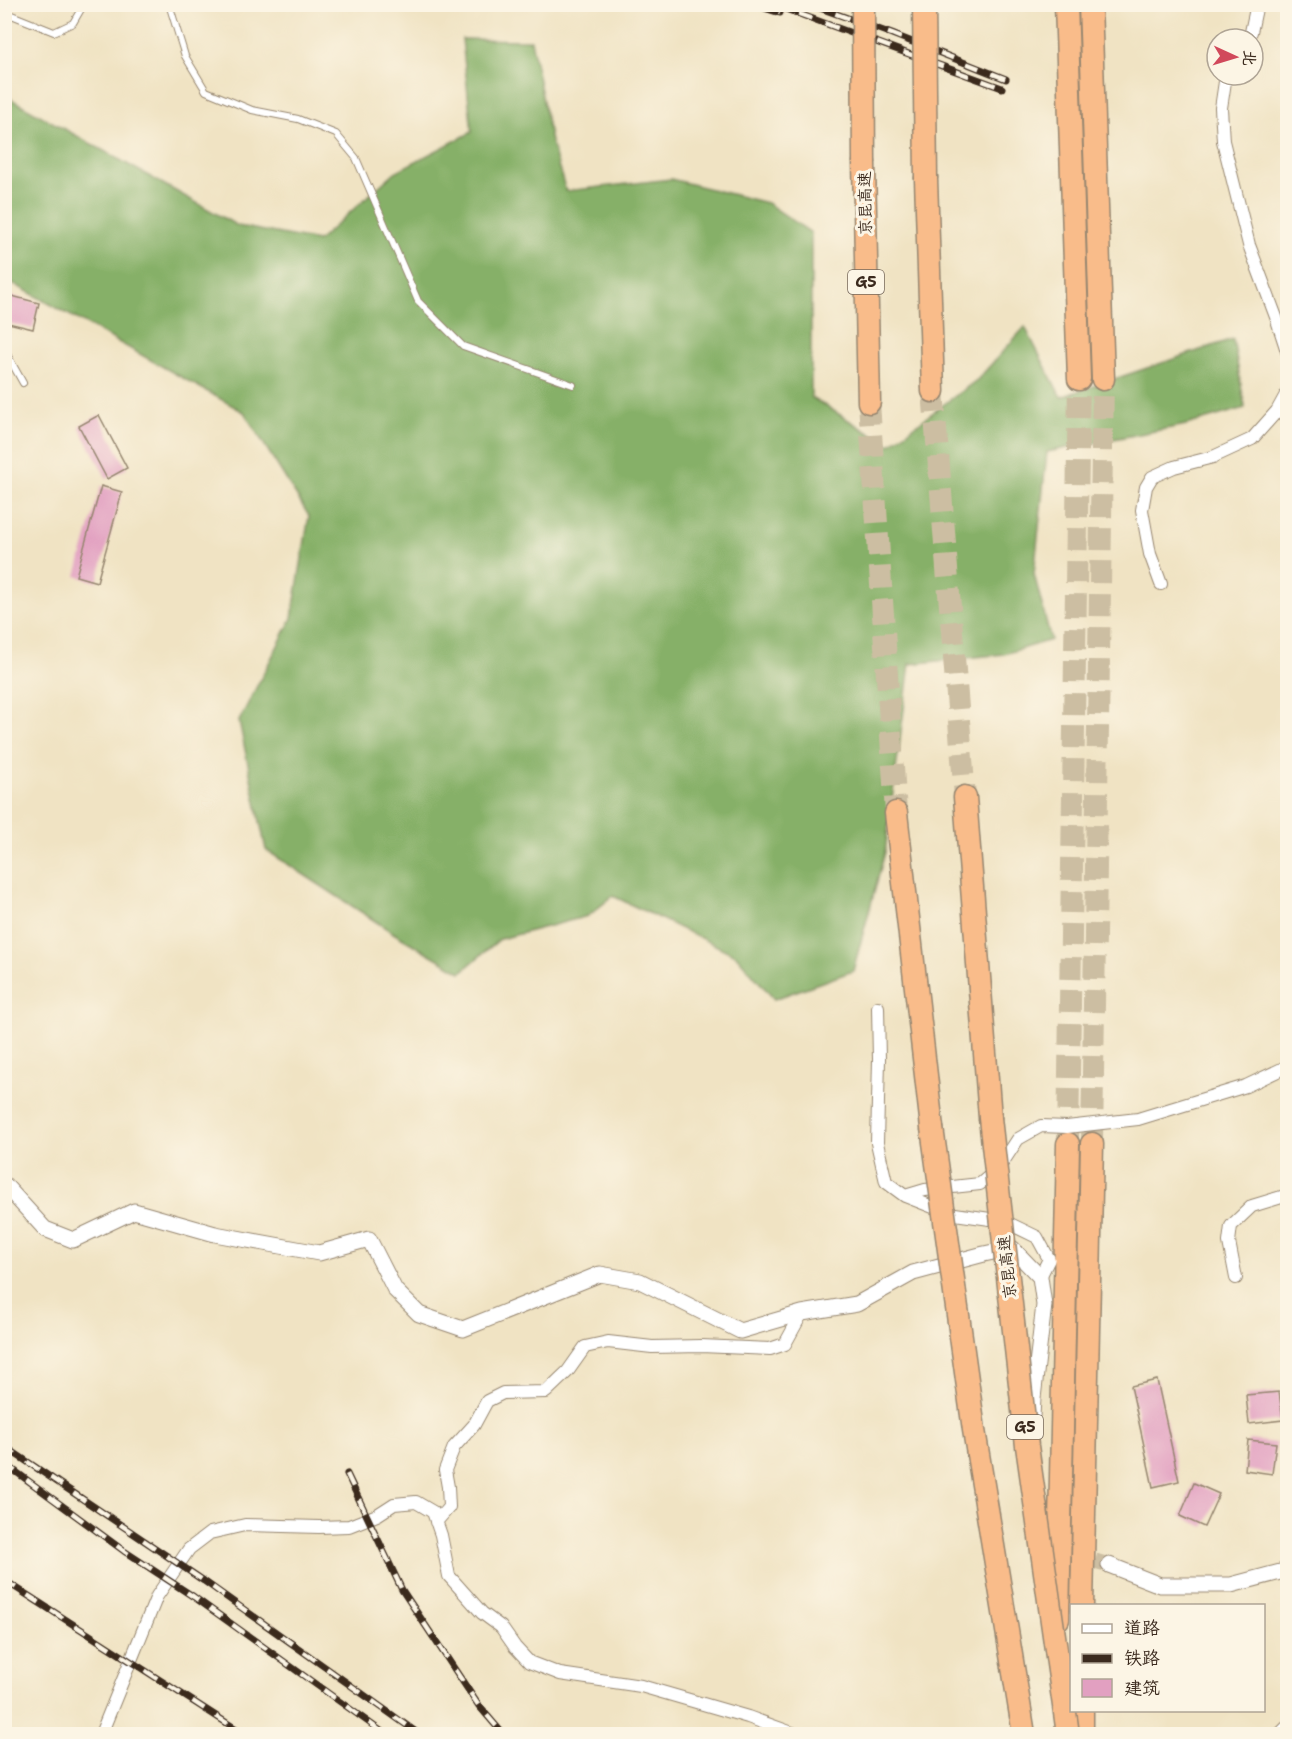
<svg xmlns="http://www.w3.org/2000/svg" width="1292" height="1739" viewBox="0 0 1292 1739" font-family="'Shantell Sans','LXGW WenKai TC',sans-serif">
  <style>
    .forest { fill: #86b067; stroke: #606d42; stroke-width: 1.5 }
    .building { fill: #e2a0c1 }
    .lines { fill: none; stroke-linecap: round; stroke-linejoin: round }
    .tertiary-tunnel { stroke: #ccbea2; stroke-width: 15; stroke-dasharray: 15 8; stroke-linecap: butt }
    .motorway-tunnel { stroke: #ccbea2; stroke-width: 22; stroke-dasharray: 22 11; stroke-linecap: butt }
    .service-casing { stroke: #968670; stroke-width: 8 }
    .minor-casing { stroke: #968670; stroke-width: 14 }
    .tertiary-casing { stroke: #968670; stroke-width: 17 }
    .motorway-casing { stroke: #968670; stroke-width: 25 }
    .service { stroke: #fff; stroke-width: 6 }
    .minor { stroke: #fff; stroke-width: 12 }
    .tertiary { stroke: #fff; stroke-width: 15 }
    .motorway { stroke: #f9bc8a; stroke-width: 22 }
    .rail-casing { stroke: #3b2a1e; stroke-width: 7 }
    .rail { stroke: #fcf5e5; stroke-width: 4.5; stroke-dasharray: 14; stroke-linecap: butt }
    .motorway-bridge-casing { stroke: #968670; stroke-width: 25; stroke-linecap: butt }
    .motorway-bridge { stroke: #f9bc8a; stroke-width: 22 }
    .labels { text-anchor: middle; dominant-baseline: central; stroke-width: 6; stroke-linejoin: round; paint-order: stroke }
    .shield { fill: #fcf5e5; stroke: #75675a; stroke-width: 1.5 }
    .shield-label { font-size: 15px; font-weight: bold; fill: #3b2a1e }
    .street-label { font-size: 16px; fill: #3b2a1e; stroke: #fcf5e5 }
  </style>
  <rect width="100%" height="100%" fill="#fcf5e5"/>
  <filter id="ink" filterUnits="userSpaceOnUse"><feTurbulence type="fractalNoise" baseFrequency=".0167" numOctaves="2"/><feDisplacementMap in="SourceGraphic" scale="12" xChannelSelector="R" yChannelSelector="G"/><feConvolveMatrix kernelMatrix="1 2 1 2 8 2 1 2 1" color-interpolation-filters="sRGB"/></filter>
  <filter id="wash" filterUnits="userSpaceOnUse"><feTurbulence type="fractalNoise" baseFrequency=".008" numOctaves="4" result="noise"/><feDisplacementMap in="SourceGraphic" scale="24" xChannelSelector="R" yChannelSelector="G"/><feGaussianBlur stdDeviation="1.35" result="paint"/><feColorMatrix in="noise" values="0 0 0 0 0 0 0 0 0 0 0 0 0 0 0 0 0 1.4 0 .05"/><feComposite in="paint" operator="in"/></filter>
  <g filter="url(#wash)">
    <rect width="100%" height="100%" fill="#f0e3c3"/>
    <!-- forest -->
    <path class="forest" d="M462 39 531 40 551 142 566 191 671 179 767 203 811 233V397L889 445 978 379 1025 327 1061 397 1233 339 1245 408 1186 425 1047 452 1034 574 1051 640 1004 654 910 664 885 852 853 971 774 999 736 955 613 896 588 916 500 939 461 972 395 934 266 850 239 721 292 618 309 516 244 412 5 279 4 95 238 226 318 241 395 172 472 132Z"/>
    <g id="blocks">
      <!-- building -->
      <path class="building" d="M4 294 39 303 33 329 4 322Z
        M99 415 127 468 107 479 79 426Z
        M101 486 122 492 97 582 76 576Z
        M1157 1380 1179 1481 1153 1487 1131 1386Z
        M1279 1392 1283 1420 1249 1424 1246 1395Z
        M1248 1440 1276 1443 1272 1474 1245 1470Z
        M1194 1483 1219 1494 1204 1527 1180 1516Z"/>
    </g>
  </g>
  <g filter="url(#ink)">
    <use href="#blocks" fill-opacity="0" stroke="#968670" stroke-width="1.5"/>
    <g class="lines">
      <!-- tertiary-tunnel -->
      <path class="tertiary-tunnel" d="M1051 1548 1109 1565"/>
      <!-- motorway-tunnel -->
      <path class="motorway-tunnel" d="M933 391 965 797
        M869 402 896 813
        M1068 1144 1079 379
        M1092 1144 1103 379"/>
      <!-- service casing -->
      <g class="service-casing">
        <path id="service" d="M169 4 185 56 206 91 252 110 298 119 336 134 356 158 418 301 463 346 573 385
          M4 12 54 32 73 23 84 4
          M4 349 23 383"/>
      </g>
      <!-- minor casing -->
      <g class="minor-casing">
        <path id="minor" d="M1246 39 1251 32 1257 4
          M1226 75 1221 108 1223 141 1249 245 1276 317 1288 354
          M1161 584 1150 554 1142 510 1146 487 1152 477 1174 467 1213 457 1252 439 1277 411 1288 391
          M878 1007 879 1059 877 1143 886 1182 905 1196 948 1213 1004 1221 1037 1237 1049 1259 1040 1277
          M905 1196 925 1190 980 1184 999 1168 1018 1139 1041 1126 1067 1127 1138 1119 1246 1086 1288 1066
          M1236 1278 1229 1242 1231 1226 1252 1206 1288 1195
          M436 1522 449 1507 448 1487 445 1470 454 1447 474 1425 487 1401 503 1393 546 1392 568 1371 585 1347 608 1342 652 1347 701 1346 770 1349 785 1344 802 1313
          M101 1734 157 1596 189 1549 210 1533 245 1525 319 1527 349 1526 377 1515 394 1504 416 1502 433 1512 441 1535 449 1576 482 1613 501 1627 515 1647 529 1662 560 1674 641 1686 748 1717 795 1734"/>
      </g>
      <!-- tertiary casing -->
      <g class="tertiary-casing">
        <path id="tertiary" d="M4 1184 45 1229 73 1240 134 1211 215 1234 319 1253 369 1239 395 1290 419 1314 463 1329 600 1274 640 1281 740 1331 802 1313 857 1304 913 1273 984 1254 1012 1248 1040 1277 1044 1305 1033 1398 1032 1417
          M1109 1565 1160 1585H1231L1288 1570
          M1282 1734 1288 1728"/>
      </g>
      <!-- motorway casing -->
      <g class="motorway-casing">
        <path id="motorway" d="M1066 4 1079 379
          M1090 4 1103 379
          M864 163 869 402
          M926 179 933 391
          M965 797 990 1118
          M896 813 932 1128
          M1082 1606 1092 1144
          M1058 1619 1068 1144
          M1082 1710V1734"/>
      </g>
      <!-- service -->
      <use href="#service" class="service"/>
      <!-- minor -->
      <use href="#minor" class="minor"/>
      <!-- tertiary -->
      <use href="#tertiary" class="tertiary"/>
      <!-- motorway -->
      <use href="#motorway" class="motorway"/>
      <!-- rail casing -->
      <g class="rail-casing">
        <path id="rail" d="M752 4 780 13
          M772 4 1002 88
          M809 4 892 34 1006 79
          M4 1446 204 1581 419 1734
          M4 1463 124 1551 194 1597 385 1734
          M347 1474 402 1590 479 1706 503 1734
          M4 1580 244 1734"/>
      </g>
      <!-- rail -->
      <use href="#rail" class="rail"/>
      <!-- motorway-bridge casing -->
      <g class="motorway-bridge-casing">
        <path id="motorway-bridge" d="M863 4 864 163
          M924 4 926 179
          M990 1118 1027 1446 1068 1734
          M932 1128 974 1430 1024 1734"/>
      </g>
      <!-- motorway-bridge -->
      <use href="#motorway-bridge" class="motorway-bridge"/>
    </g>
  </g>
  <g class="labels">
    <!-- shield labels -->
    <g class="shield">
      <rect x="848" y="270" width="36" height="24" rx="4.5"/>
      <rect x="1007" y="1415" width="36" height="24" rx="4.5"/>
    </g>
    <g class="shield-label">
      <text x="866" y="282">G5</text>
      <text x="1025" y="1427">G5</text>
    </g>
    <!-- street labels -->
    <g class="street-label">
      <text transform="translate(865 203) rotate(-91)">京昆高速</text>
      <text transform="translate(1007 1267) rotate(-96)">京昆高速</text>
    </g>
  </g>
  <!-- margin -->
  <rect width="1292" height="1739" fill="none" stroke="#fcf5e5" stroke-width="24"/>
  <!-- legend -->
  <rect x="1070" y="1604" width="195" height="108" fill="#fcf5e5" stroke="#afa495" stroke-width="1.5"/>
  <rect x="1082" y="1624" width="30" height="9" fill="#ffffff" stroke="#afa495" stroke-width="1.5"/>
  <text x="1124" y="1634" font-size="18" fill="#3b2a1e">道路</text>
  <rect x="1082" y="1654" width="30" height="9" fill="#3b2a1e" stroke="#afa495" stroke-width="1.5"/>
  <text x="1124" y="1664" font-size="18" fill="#3b2a1e">铁路</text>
  <rect x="1082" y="1679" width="30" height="18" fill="#e2a0c1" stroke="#afa495" stroke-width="1.5"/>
  <text x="1124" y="1694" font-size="18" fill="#3b2a1e">建筑</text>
  <!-- north arrow -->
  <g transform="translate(1235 57) rotate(94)"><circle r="28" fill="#fcf5e5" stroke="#afa495" stroke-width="1.5"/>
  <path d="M0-4.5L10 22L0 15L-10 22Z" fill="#d1495b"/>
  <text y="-9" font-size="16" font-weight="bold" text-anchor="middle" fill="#3b2a1e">北</text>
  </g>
</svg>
